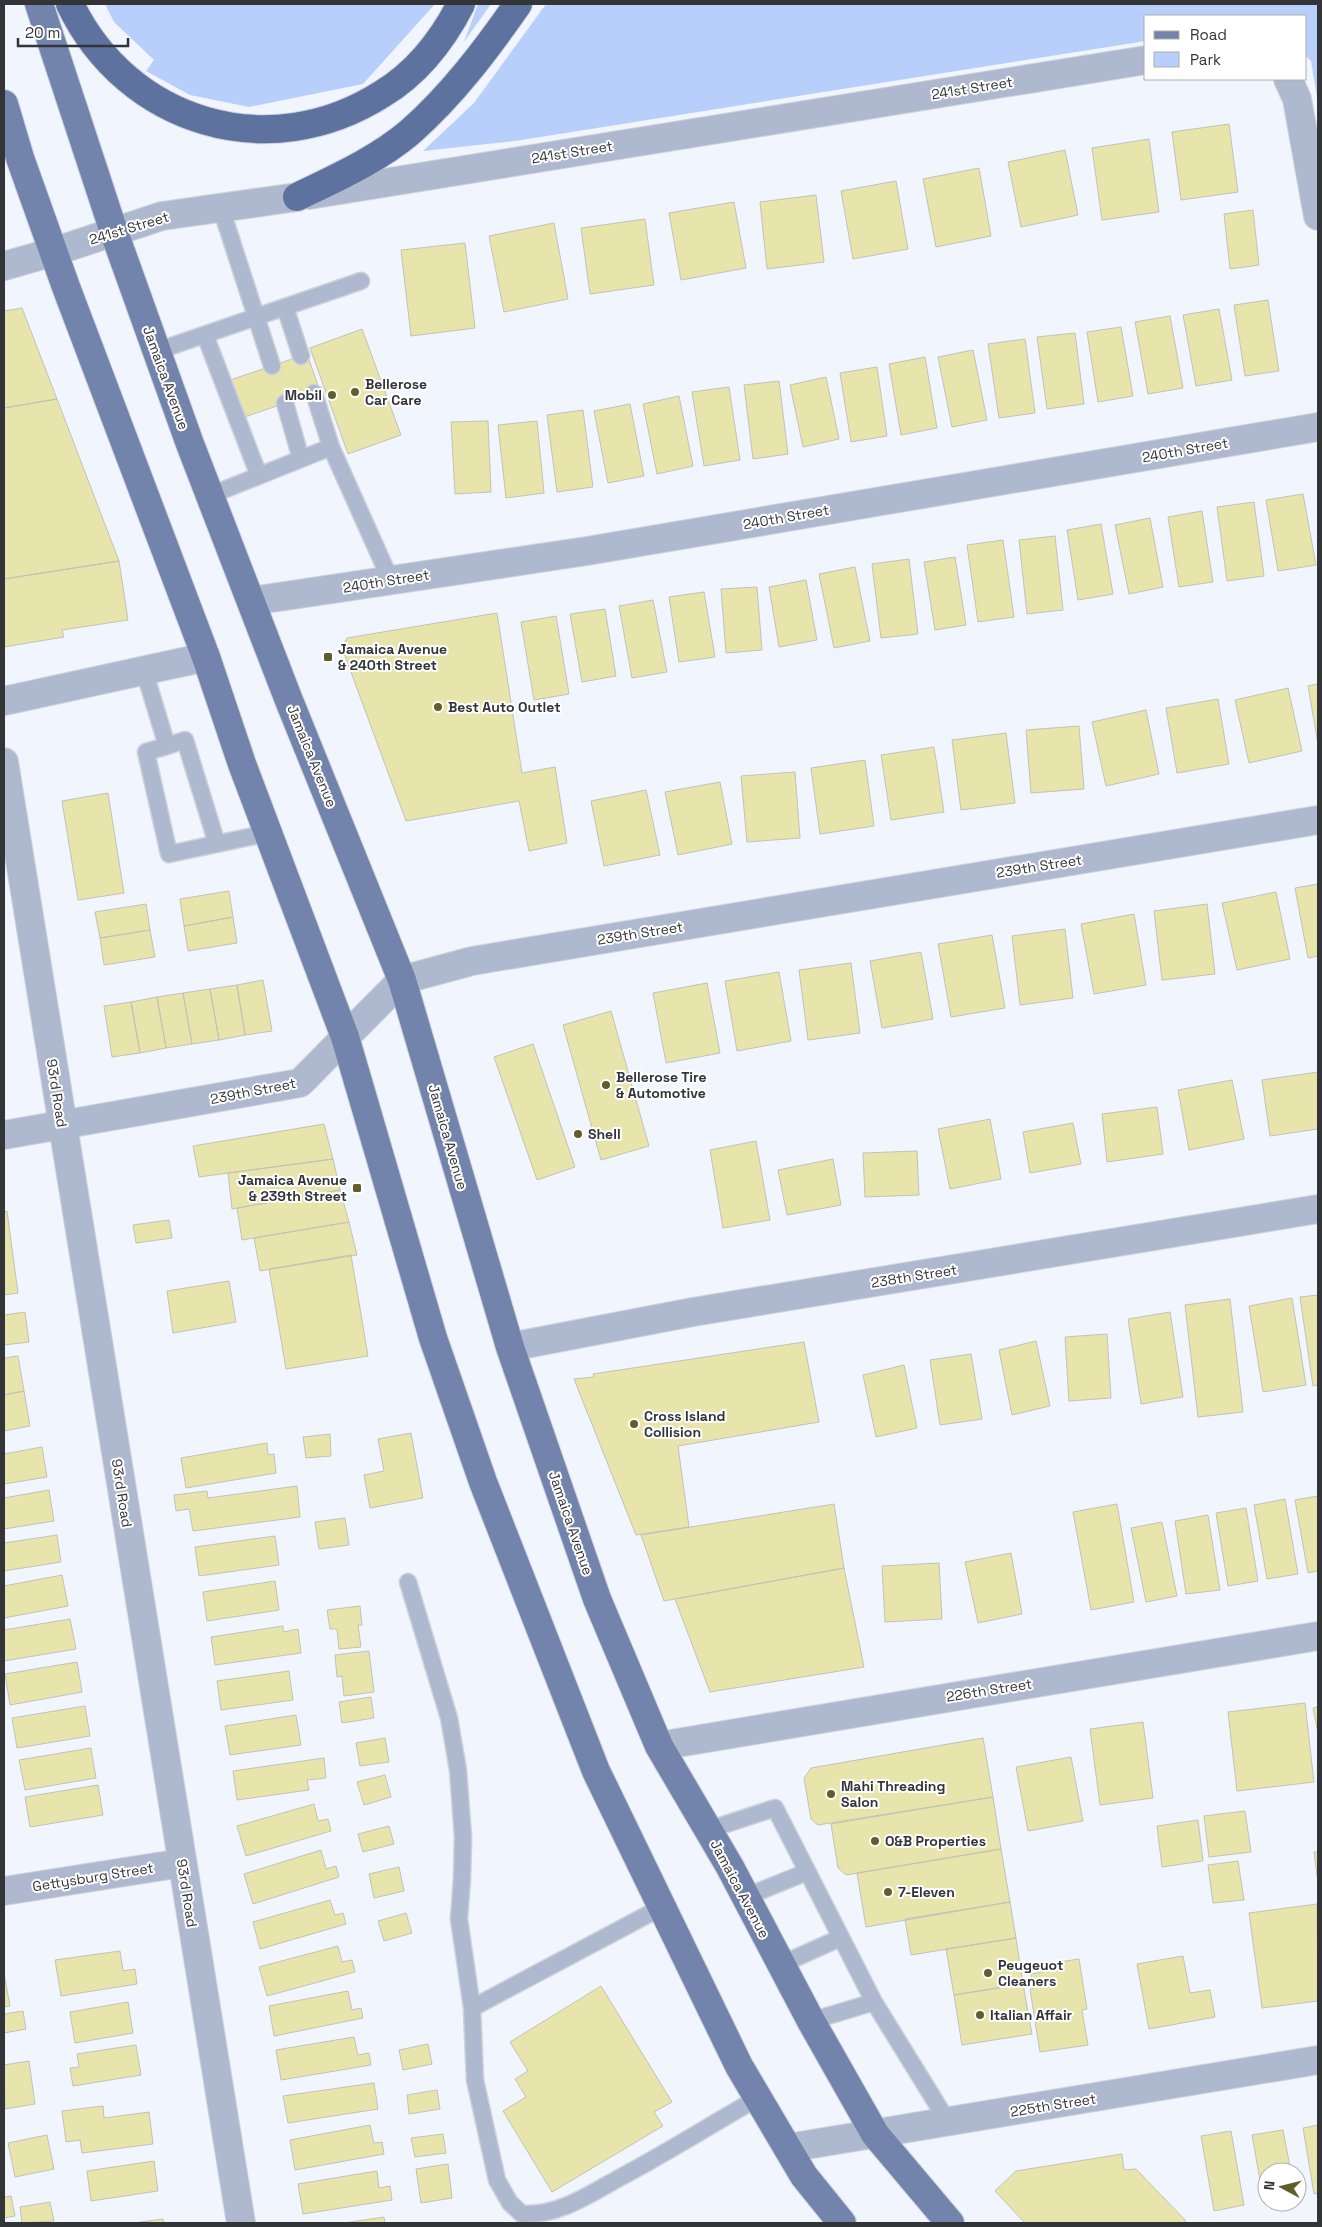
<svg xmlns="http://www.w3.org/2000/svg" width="1322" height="2227" viewBox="0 0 1322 2227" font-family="'Space Grotesk',sans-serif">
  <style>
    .green { fill: #b8cffc }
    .building { fill: #e7e5ac; stroke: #c2c2b7 }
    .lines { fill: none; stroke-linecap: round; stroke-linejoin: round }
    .service-casing { stroke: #cfd2da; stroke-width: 19 }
    .minor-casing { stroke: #cfd2da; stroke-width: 30 }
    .tertiary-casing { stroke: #cfd2da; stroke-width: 30 }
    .primary-casing { stroke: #cfd2da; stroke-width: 30 }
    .motorway-casing { stroke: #cfd2da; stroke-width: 30 }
    .service { stroke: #aeb8ce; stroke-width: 16 }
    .minor { stroke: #aeb8ce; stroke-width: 28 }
    .tertiary { stroke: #aeb8ce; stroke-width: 28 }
    .primary { stroke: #7284ab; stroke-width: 28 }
    .motorway { stroke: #5d729e; stroke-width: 28 }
    .poi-dot { fill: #615e2b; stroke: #fff; stroke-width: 2 }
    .labels { text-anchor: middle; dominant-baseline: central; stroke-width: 4; stroke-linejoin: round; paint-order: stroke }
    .street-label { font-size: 14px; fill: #323438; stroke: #fff }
    .poi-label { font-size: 14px; font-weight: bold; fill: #323438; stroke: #fff; text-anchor: start }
  </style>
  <rect width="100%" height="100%" fill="#f1f5fe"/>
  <!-- green -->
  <path class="green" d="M105 4H435L363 84 249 107 190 95 146 71 154 60 114 22Z
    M478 4H491L464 42Z
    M546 4H1318V103L1311 61 1306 56V16H1146V41L515 141 423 151 474 103Z"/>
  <!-- building -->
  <path class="building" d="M1229 124 1238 192 1181 200 1172 132Z
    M1149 139 1159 212 1102 220 1092 148Z
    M1065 150 1078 215 1021 227 1008 162Z
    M979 168 991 236 936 247 923 179Z
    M896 181 908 249 853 259 841 191Z
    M816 195 824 262 767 269 760 202Z
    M734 202 746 268 681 280 669 213Z
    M1253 210 1259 265 1230 269 1224 214Z
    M645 219 654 285 590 294 581 228Z
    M554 223 568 299 504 312 489 236Z
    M465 243 475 328 411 336 401 250Z
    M1268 300 1279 371 1245 376 1234 305Z
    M22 308 57 399 4 408V311Z
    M1219 309 1232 380 1196 386 1183 315Z
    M1170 316 1183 388 1148 394 1135 322Z
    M1121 327 1133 396 1098 402 1087 332Z
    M362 329 401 435 348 454 310 348Z
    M1075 333 1084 404 1047 409 1037 337Z
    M1025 339 1035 413 999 418 988 344Z
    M973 350 987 420 952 427 938 357Z
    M307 354 320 391 239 419 227 381Z
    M925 357 937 428 901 435 889 364Z
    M877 367 887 436 851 442 840 373Z
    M826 377 839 439 803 447 790 385Z
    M779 381 788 454 753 459 744 385Z
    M729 387 740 460 704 466 692 392Z
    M679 396 693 466 657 474 643 404Z
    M57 399 119 561 4 579V408Z
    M630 404 644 476 608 483 594 411Z
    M583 410 593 487 557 492 547 415Z
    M488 421 491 492 455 494 451 422Z
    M537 421 544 493 506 498 498 425Z
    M1303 494 1316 565 1278 571 1266 500Z
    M1254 502 1264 576 1227 581 1217 507Z
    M1202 511 1213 582 1179 587 1168 517Z
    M1150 518 1163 587 1129 594 1115 525Z
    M1101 524 1113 594 1078 600 1067 530Z
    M1055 536 1063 610 1027 614 1019 540Z
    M1003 540 1014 617 978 622 967 545Z
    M955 557 966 625 935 630 924 562Z
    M909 559 918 634 881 638 872 564Z
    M119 561 128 620 62 630 64 637 4 647V579Z
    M855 567 870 641 834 648 819 574Z
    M806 580 817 640 779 647 769 587Z
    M757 587 762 650 726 653 721 589Z
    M704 592 715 657 679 662 669 597Z
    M653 600 667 672 632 678 619 606Z
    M605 609 616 676 582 682 570 614Z
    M497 613 522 773 555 767 567 843 529 851 519 801 406 821 342 648 347 638Z
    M556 616 569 694 534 700 521 622Z
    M1318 684V744L1308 686Z
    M1288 688 1302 751 1249 763 1235 700Z
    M1218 699 1229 764 1177 773 1166 708Z
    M1146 710 1159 774 1106 786 1092 722Z
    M1079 726 1084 789 1031 793 1026 730Z
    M1006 733 1015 803 961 810 952 740Z
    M934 747 944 812 891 820 881 755Z
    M865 760 874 826 820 834 811 768Z
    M795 772 800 838 747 842 741 776Z
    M720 782 732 844 678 855 665 792Z
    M646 790 660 855 604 866 591 801Z
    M108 793 124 893 78 900 62 801Z
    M1318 884V956L1308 958 1295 888Z
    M229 891 233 917 184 926 180 899Z
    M1276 892 1290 959 1237 970 1222 903Z
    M146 904 150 930 100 938 95 912Z
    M1207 904 1215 974 1162 980 1154 911Z
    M1134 914 1146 985 1094 994 1081 924Z
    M233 917 237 943 188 951 184 926Z
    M1065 929 1073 998 1020 1005 1012 936Z
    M150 930 155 957 104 965 100 938Z
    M992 935 1005 1008 951 1017 938 944Z
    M921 952 933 1019 882 1028 870 961Z
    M851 963 860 1033 808 1040 799 970Z
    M779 972 791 1041 737 1051 725 981Z
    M263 980 272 1031 245 1035 237 985Z
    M707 983 720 1053 666 1063 653 993Z
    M237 985 245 1035 219 1040 210 989Z
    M210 989 219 1040 192 1044 183 993Z
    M183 993 192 1044 166 1048 157 997Z
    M157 997 166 1048 140 1053 131 1002Z
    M131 1002 140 1053 112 1057 104 1006Z
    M611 1011 649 1146 601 1160 563 1025Z
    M533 1044 575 1167 537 1180 494 1057Z
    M1318 1072V1129L1270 1136 1262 1080Z
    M1232 1080 1244 1139 1189 1150 1178 1090Z
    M1157 1107 1163 1154 1107 1162 1102 1114Z
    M990 1119 1001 1179 950 1189 938 1129Z
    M1073 1123 1081 1164 1030 1173 1023 1132Z
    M324 1124 333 1159 199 1177 193 1146Z
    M756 1141 770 1220 723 1228 710 1150Z
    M917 1151 919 1195 865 1197 863 1153Z
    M333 1159 340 1190 232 1209 228 1173Z
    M833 1159 841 1205 787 1215 778 1170Z
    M340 1190 349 1222 242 1240 237 1208Z
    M7 1211 18 1293 4 1295V1212Z
    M169 1220 172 1238 136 1243 133 1225Z
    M349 1222 357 1255 260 1271 254 1238Z
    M351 1255 368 1356 286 1369 269 1269Z
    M229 1281 236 1322 173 1333 167 1291Z
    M1318 1295V1385L1313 1386 1300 1297Z
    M1292 1298 1306 1385 1263 1392 1249 1306Z
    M1230 1299 1243 1412 1198 1417 1185 1305Z
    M25 1312 29 1342 4 1345V1315Z
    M1170 1312 1183 1397 1141 1404 1128 1319Z
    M1107 1334 1111 1398 1069 1401 1065 1337Z
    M1036 1341 1050 1406 1012 1415 999 1350Z
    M804 1342 819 1422 678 1446 689 1527 636 1535 574 1379 594 1377 593 1374Z
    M971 1354 982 1419 940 1425 930 1360Z
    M18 1356 24 1391 4 1395V1358Z
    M904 1365 917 1428 876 1437 863 1375Z
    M24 1391 30 1426 4 1431V1395Z
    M411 1433 423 1498 370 1508 364 1475 384 1471 378 1439Z
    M330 1434 331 1456 306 1458 303 1437Z
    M267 1443 268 1455 274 1454 276 1473 186 1488 181 1458Z
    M42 1447 47 1477 4 1484V1454Z
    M297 1486 300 1517 193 1531 189 1509 176 1511 174 1495 207 1491 208 1498Z
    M49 1490 54 1521 4 1529V1498Z
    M1318 1496V1571L1308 1573 1295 1500Z
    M1285 1499 1298 1574 1267 1579 1254 1505Z
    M834 1504 844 1568 664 1601 641 1535Z
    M1117 1504 1134 1602 1091 1610 1073 1512Z
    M1246 1508 1258 1581 1228 1586 1216 1513Z
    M1208 1515 1220 1590 1186 1594 1175 1521Z
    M345 1518 349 1545 319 1549 315 1522Z
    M1162 1522 1177 1596 1146 1602 1131 1528Z
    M57 1535 61 1562 4 1571V1543Z
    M275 1536 279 1565 199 1576 195 1547Z
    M1011 1553 1022 1614 978 1623 965 1562Z
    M939 1563 942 1619 885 1622 882 1566Z
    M844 1568 864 1667 710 1692 675 1599Z
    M62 1575 68 1606 4 1618V1586Z
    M275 1581 279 1610 207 1621 203 1592Z
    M360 1606 362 1625H358L361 1647 339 1649 337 1629H330L327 1610Z
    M70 1619 76 1649 4 1661V1630Z
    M283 1626V1632L298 1629 301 1653 215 1665 211 1637Z
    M369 1651 374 1692 344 1696 342 1676 337 1677 335 1655Z
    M77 1662 82 1692 10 1705 5 1674Z
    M289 1671 293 1700 221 1710 217 1681Z
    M371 1697 374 1718 342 1723 339 1702Z
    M1305 1703 1314 1782 1237 1791 1228 1712Z
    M85 1706 90 1736 17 1748 12 1718Z
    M1318 1707V1733L1313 1708Z
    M296 1715 301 1745 230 1755 225 1726Z
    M1143 1722 1153 1798 1100 1805 1090 1729Z
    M385 1738 389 1762 360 1766 356 1743Z
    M983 1738 993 1797 818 1825 811 1819 804 1778 811 1768Z
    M91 1748 96 1778 25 1790 19 1760Z
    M1071 1757 1083 1821 1028 1831 1016 1767Z
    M324 1758 326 1778 307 1780 309 1790 237 1800 233 1771Z
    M385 1775 391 1797 364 1805 357 1782Z
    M98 1785 103 1815 30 1827 25 1797Z
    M993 1797 1001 1849 846 1875 838 1868 831 1824Z
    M314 1804 318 1821 328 1819 331 1831 246 1856 237 1826Z
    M1245 1811 1251 1852 1209 1857 1204 1816Z
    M1198 1820 1203 1861 1162 1867 1157 1826Z
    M389 1826 394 1844 363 1852 358 1834Z
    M1001 1849 1010 1902 866 1927 857 1873Z
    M321 1850 326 1869 336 1866 339 1877 253 1904 244 1874Z
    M1314 1852H1318V1883Z
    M1238 1861 1244 1900 1213 1903 1208 1865Z
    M399 1867 404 1891 374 1898 369 1874Z
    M330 1900 335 1915 343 1913 346 1924 260 1949 253 1922Z
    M1010 1902 1016 1938 911 1955 905 1919Z
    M1317 1904 1318 2001 1262 2008 1249 1913Z
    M406 1913 412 1933 384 1941 378 1921Z
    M1016 1938 1023 1984 954 1995 946 1949Z
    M338 1946 342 1962 352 1960 355 1972 267 1996 259 1967Z
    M120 1951 123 1971 135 1969 137 1984 61 1996 55 1960Z
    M1183 1956 1190 1993 1210 1990 1215 2017 1149 2029 1137 1964Z
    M1079 1959 1087 2009 1082 2010 1088 2045 1040 2052 1030 1989H1033L1031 1974 1047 1971 1046 1964Z
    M4 1973 10 2006 4 2007Z
    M1023 1984 1032 2034 962 2045 954 1995Z
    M601 1986 672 2102 654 2112 663 2126 552 2192 503 2111 526 2097 515 2079 528 2071 510 2042Z
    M348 1991 352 2010 361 2008 363 2018 274 2036 269 2006Z
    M128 2002 133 2033 75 2043 70 2012Z
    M23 2011 26 2029 4 2033V2014Z
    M354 2037 358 2055 369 2053 371 2065 281 2080 276 2050Z
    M428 2044 432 2064 403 2070 399 2050Z
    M136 2045 141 2075 73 2086 70 2068 79 2067 77 2054Z
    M29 2061 35 2104 5 2109 4 2065Z
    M374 2083 378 2109 288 2123 283 2096Z
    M437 2090 440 2109 409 2114 407 2095Z
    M103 2106 104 2118 149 2112 153 2144 82 2153 80 2140 66 2142 62 2111Z
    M370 2125 374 2143 382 2142 384 2154 295 2170 290 2140Z
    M1318 2125V2193L1314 2194 1303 2128Z
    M1283 2130 1291 2172H1267L1268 2202 1264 2203 1252 2135Z
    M1231 2131 1244 2205 1214 2211 1201 2136Z
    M443 2134 446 2153 415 2157 411 2138Z
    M47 2135 54 2169 15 2177 8 2143Z
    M1122 2154 1124 2170 1136 2169 1186 2221 1184 2223H1025L995 2191 1016 2171Z
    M154 2161 158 2191 91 2201 87 2171Z
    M448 2164 452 2198 421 2203 416 2169Z
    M377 2171 379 2188 390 2186 392 2200 303 2214 298 2184Z
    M11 2196 15 2216 4 2218V2197Z
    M50 2202 54 2221 22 2223 20 2207Z
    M384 2217 385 2223H344Z
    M163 2219 164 2223H133Z"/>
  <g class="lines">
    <!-- service casing -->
    <g class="service-casing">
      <path id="service" d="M221 208 272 366
        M285 307 361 281
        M205 335 259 476
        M157 351 285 307 301 356
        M314 393 331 447
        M301 459 331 447 391 581
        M211 495 301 459 285 403
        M144 670 167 746 146 752 169 854 268 833
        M167 746 185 740 217 844
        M408 1582 449 1718 458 1770 463 1837 462 1878 459 1919 472 2008
        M708 1830 775 1808 874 2002
        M745 1897 807 1872
        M662 1907 472 2008 475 2080 497 2180 510 2203 522 2214C559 2216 590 2194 621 2177 668 2152 712 2124 758 2098
        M780 1965 840 1938
        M811 2021 874 2002 948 2122"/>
    </g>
    <!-- minor casing -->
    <g class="minor-casing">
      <path id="minor" d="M1288 79 1297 99 1318 216
        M309 195 1146 60
        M4 266 53 252
        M252 601 587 551 1318 427
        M4 701 206 657
        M4 762 241 2223
        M4 1135 300 1083 402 980 472 961 1318 820
        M510 1347 693 1312 1318 1209
        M659 1746 1318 1636
        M4 1891 182 1863
        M788 2148 1318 2060"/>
    </g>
    <!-- tertiary casing -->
    <g class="tertiary-casing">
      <path id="tertiary" d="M53 252 162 216 297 197"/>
    </g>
    <!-- primary casing -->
    <g class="primary-casing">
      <path id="primary" d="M39 4 114 232 190 444 288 698 402 980 510 1347 597 1599 659 1746 730 1867 811 2021 875 2134 950 2223
        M4 104 20 158 66 287 206 657 242 764 345 1037 433 1338 483 1482 596 1771 739 2066 804 2176 842 2223"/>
    </g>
    <!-- motorway casing -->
    <g class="motorway-casing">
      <path id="motorway" d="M70 4C127 123 269 166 382 94 417 73 443 39 461 4
        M297 197C336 178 377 160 410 132 452 95 486 50 518 4"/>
    </g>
    <!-- service -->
    <use href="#service" class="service"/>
    <!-- minor -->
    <use href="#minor" class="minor"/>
    <!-- tertiary -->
    <use href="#tertiary" class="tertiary"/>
    <!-- primary -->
    <use href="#primary" class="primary"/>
    <!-- motorway -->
    <use href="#motorway" class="motorway"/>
  </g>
  <!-- markers -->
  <g class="poi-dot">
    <circle cx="355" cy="392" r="5"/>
    <circle cx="332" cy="395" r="5"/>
    <rect x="323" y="652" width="10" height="10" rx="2.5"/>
    <circle cx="438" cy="707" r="5"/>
    <circle cx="606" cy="1085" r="5"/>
    <circle cx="578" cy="1134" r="5"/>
    <rect x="352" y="1183" width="10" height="10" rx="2.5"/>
    <circle cx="634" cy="1424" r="5"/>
    <circle cx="831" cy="1794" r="5"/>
    <circle cx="875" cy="1841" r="5"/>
    <circle cx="888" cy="1892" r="5"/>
    <circle cx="988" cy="1973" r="5"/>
    <circle cx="980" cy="2015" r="5"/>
  </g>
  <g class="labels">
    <!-- street labels -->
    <g class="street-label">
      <text transform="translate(972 88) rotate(-9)">241st Street</text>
      <text transform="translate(572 152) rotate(-9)">241st Street</text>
      <text transform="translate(129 228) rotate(-17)">241st Street</text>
      <text transform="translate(166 378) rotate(70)">Jamaica Avenue</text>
      <text transform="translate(1185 450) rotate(-10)">240th Street</text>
      <text transform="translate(786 517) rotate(-10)">240th Street</text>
      <text transform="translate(386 581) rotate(-9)">240th Street</text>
      <text transform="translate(312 756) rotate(68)">Jamaica Avenue</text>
      <text transform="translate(1039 866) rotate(-9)">239th Street</text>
      <text transform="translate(640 933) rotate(-9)">239th Street</text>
      <text transform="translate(253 1091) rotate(-11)">239th Street</text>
      <text transform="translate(57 1093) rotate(81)">93rd Road</text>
      <text transform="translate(448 1137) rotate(74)">Jamaica Avenue</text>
      <text transform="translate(914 1276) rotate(-9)">238th Street</text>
      <text transform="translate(122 1493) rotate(81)">93rd Road</text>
      <text transform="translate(571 1523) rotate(71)">Jamaica Avenue</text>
      <text transform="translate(989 1690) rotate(-9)">226th Street</text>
      <text transform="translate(93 1877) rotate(-9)">Gettysburg Street</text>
      <text transform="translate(740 1889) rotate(62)">Jamaica Avenue</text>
      <text transform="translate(187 1893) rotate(81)">93rd Road</text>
      <text transform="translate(1053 2105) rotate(-9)">225th Street</text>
    </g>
    <!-- poi labels -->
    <g class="poi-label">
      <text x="365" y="384">Bellerose<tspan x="365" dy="16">Car Care</tspan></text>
      <text x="322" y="395" text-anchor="end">Mobil</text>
      <text x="338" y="649">Jamaica Avenue<tspan x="338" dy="16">&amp; 240th Street</tspan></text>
      <text x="448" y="707">Best Auto Outlet</text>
      <text x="616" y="1077">Bellerose Tire<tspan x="616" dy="16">&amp; Automotive</tspan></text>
      <text x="588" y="1134">Shell</text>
      <text x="347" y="1180" text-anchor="end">Jamaica Avenue<tspan x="347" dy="16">&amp; 239th Street</tspan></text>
      <text x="644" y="1416">Cross Island<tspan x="644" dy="16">Collision</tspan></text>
      <text x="841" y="1786">Mahi Threading<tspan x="841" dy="16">Salon</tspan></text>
      <text x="885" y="1841">O&amp;B Properties</text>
      <text x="898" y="1892">7-Eleven</text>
      <text x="998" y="1965">Peugeuot<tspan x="998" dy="16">Cleaners</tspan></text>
      <text x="990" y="2015">Italian Affair</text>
    </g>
  </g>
  <!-- border -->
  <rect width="1322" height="2227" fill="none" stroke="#323438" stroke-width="10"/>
  <!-- legend -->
  <rect x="1144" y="15" width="162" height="65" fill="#ffffff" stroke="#adaeaf"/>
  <rect x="1154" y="31" width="25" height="8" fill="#7284ab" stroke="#adaeaf"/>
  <text x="1190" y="40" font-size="15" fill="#323438">Road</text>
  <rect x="1154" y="52" width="25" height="15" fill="#b8cffc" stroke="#adaeaf"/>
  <text x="1190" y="65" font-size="15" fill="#323438">Park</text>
  <!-- north arrow -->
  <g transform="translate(1282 2187) rotate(277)"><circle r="24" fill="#ffffff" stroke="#adaeaf"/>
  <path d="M0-4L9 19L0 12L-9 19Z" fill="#615e2b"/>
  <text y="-8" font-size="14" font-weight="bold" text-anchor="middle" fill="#323438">N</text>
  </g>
  <!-- scale -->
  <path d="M18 38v8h110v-8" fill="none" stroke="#323438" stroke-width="2.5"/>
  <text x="25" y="38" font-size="15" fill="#323438" stroke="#ffffff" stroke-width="4" paint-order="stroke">20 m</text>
</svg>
